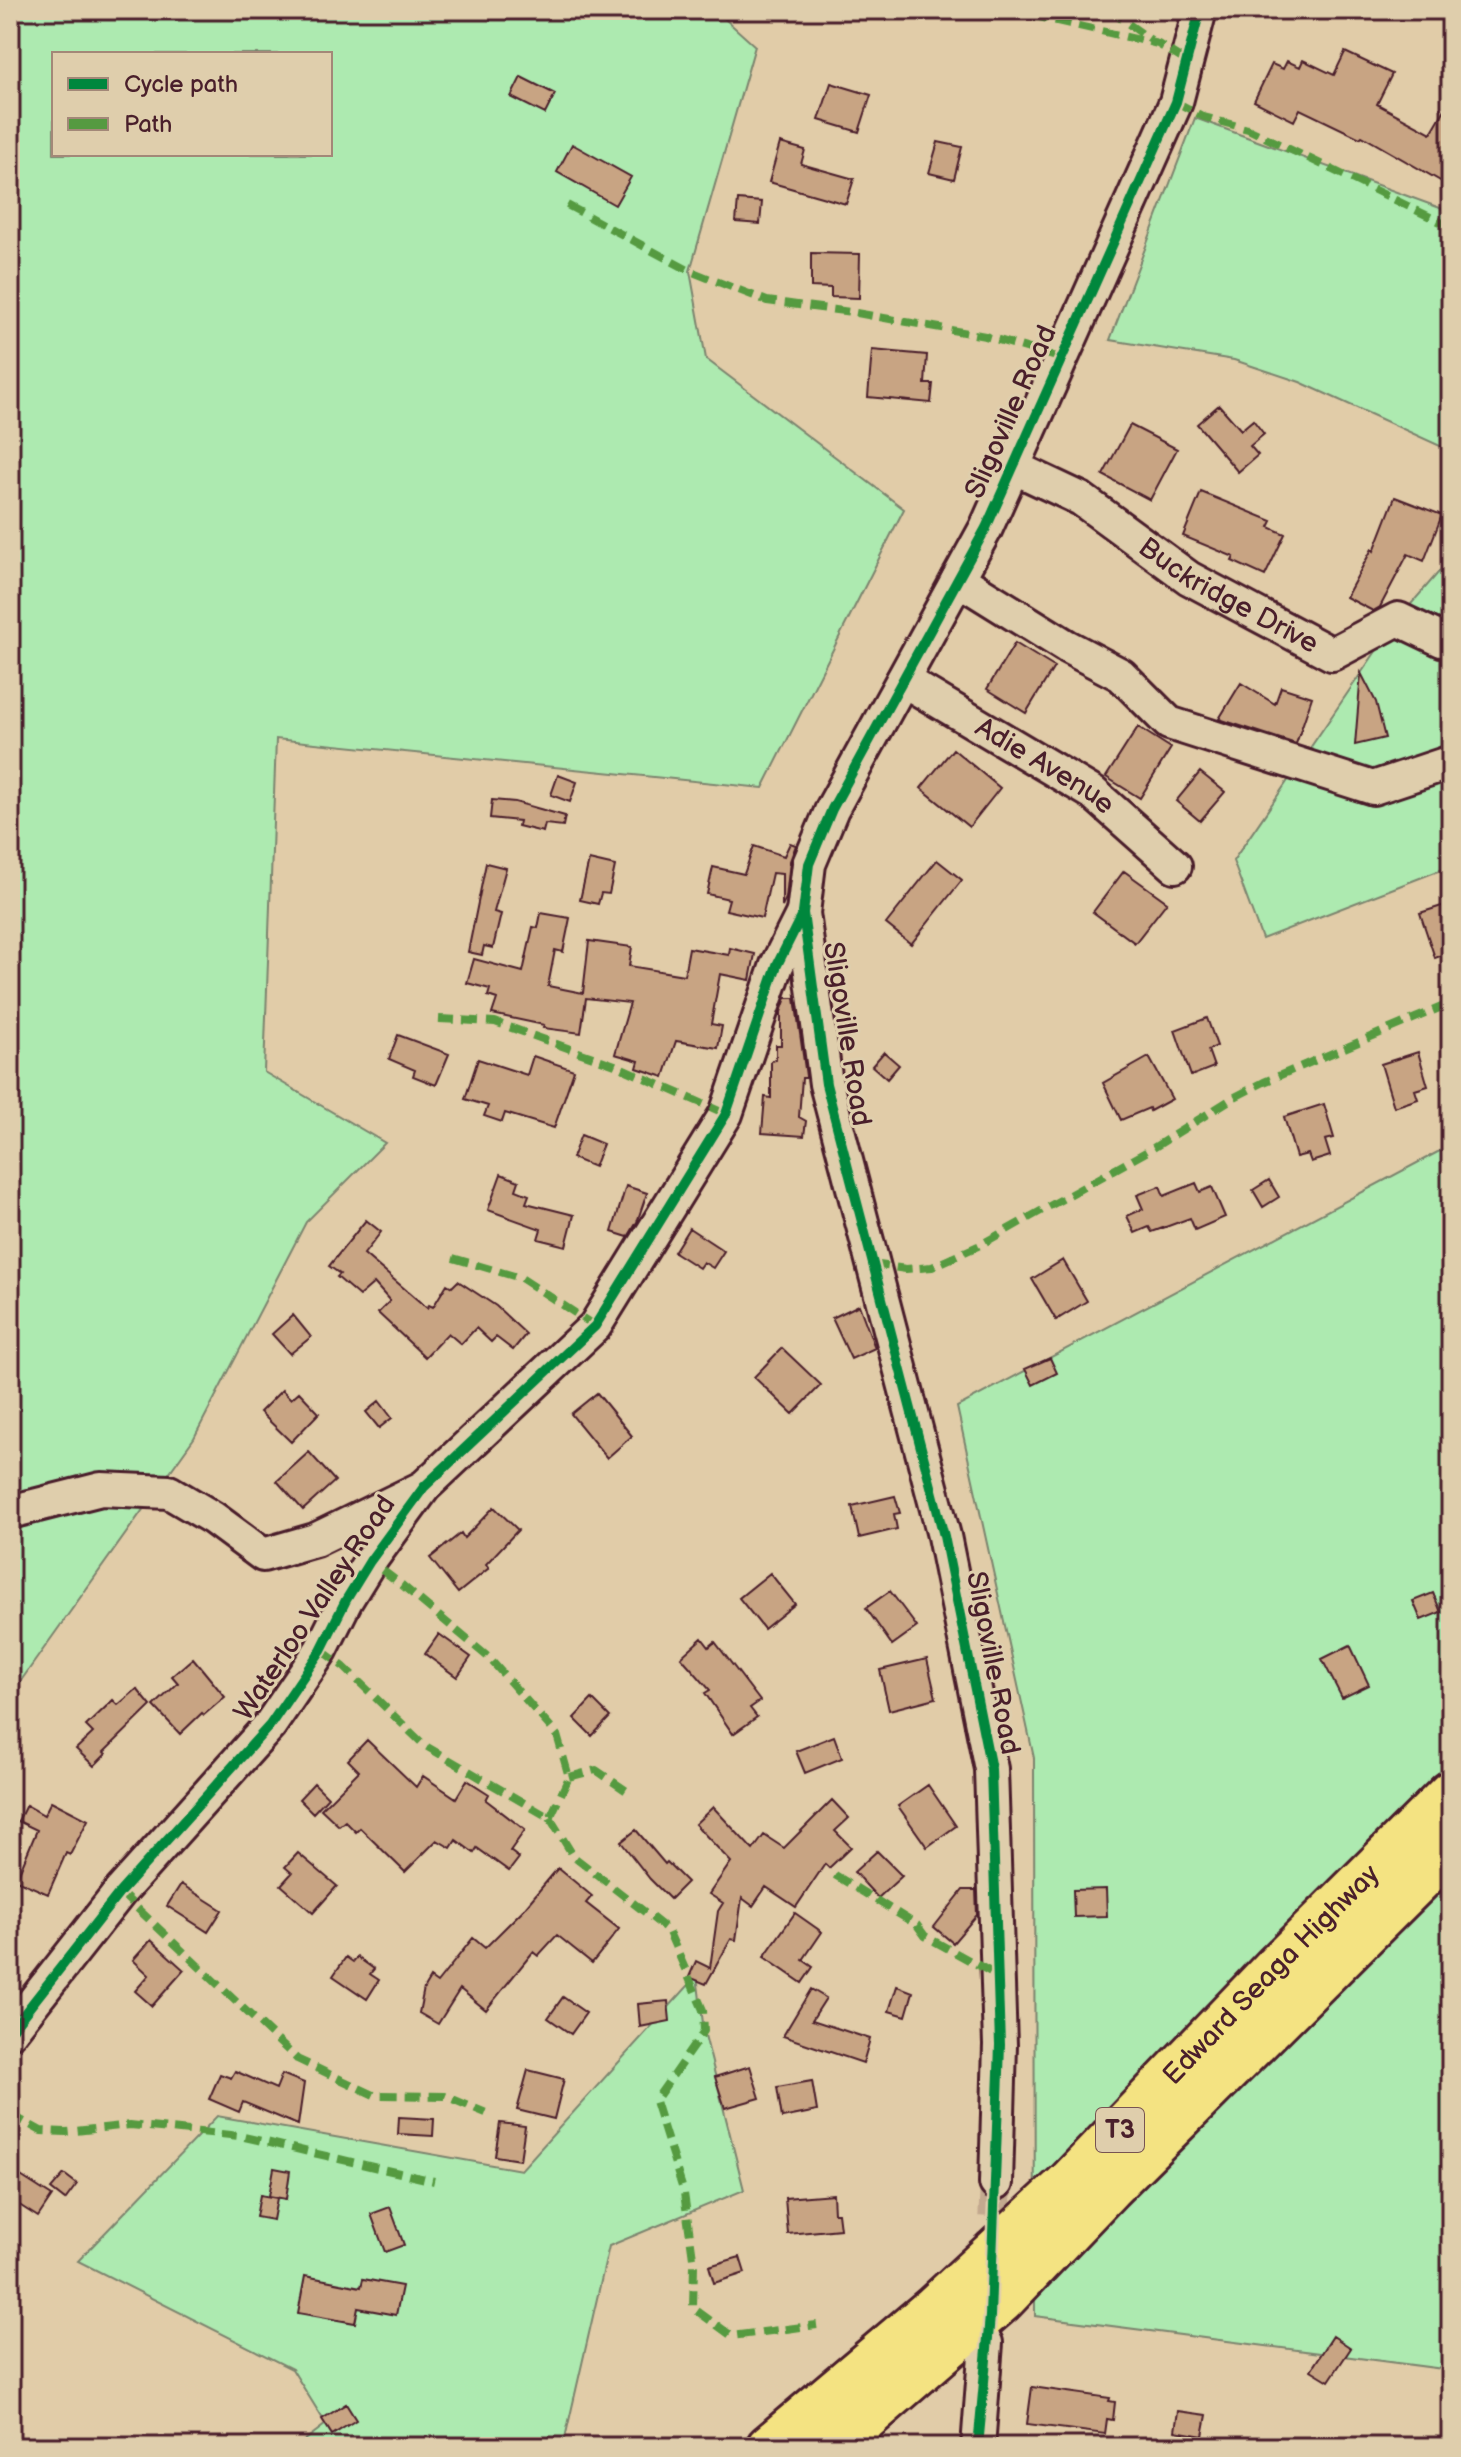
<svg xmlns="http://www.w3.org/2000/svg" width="1461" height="2457" viewBox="0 0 1461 2457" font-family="'Balsamiq Sans',sans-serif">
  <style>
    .green { fill: #adeab0; stroke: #7c846e; stroke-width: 2; fill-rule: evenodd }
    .building { fill: #c8a483; stroke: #4a1f2b; stroke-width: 2 }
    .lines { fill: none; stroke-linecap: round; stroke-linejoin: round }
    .minor-tunnel { stroke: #c3a98f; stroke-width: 32; stroke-dasharray: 32 16; stroke-linecap: butt }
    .minor-casing { stroke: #4a1f2b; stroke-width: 38 }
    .highway-casing { stroke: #4a1f2b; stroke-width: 50 }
    .minor { stroke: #dfceac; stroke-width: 32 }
    .highway { stroke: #f4e382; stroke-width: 44 }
    .quiet { stroke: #559a41; stroke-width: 8; stroke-dasharray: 16 8; stroke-linecap: butt }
    .cycleway-casing { stroke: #dfceac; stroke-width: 15 }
    .cycleway { stroke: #00873e; stroke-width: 10 }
    .labels { text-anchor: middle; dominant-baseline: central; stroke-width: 6; stroke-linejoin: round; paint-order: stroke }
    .shield { fill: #dfceac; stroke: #775452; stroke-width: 2 }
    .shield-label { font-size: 26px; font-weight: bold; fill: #4a1f2b }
    .street-label { font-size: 28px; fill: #4a1f2b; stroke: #dfceac }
  </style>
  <rect width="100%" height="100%" fill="#e1cca8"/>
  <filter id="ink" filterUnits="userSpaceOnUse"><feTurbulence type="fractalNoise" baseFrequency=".0125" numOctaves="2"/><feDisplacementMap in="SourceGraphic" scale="16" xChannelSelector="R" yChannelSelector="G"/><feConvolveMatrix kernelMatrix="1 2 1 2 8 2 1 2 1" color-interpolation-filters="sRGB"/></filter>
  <g filter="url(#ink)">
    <!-- green -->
    <path class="green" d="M10 10H715L755 46 690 271 706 359 904 509 763 788 276 739 264 1072 385 1143 306 1222 194 1438 10 1696ZM54 54H330V154H54Z
      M1195 118 1451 212V451L1300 382 1234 360 1110 340Z
      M1451 558V866L1262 939 1233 861 1398 619Z
      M1451 1145V2370L1035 2316 1034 1758 957 1407Z
      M697 1976 704 2031 744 2190 609 2246 563 2447H296L326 2424 292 2369 78 2261 217 2116 521 2170Z"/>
    <!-- building -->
    <path class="building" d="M1345 52 1392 74 1377 104 1431 133 1451 99V187L1362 136 1360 138 1300 109 1294 121 1254 101 1272 64 1283 69 1287 61 1300 67 1303 60 1334 75Z
      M521 77 555 94 545 114 511 97Z
      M831 83 871 95 859 132 819 120Z
      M938 142 962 147 954 179 929 173Z
      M780 143 805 150 801 164 854 179 846 204 769 182Z
      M572 144 631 177 615 205 557 172Z
      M738 200 762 202 760 224 736 222Z
      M811 253 860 254 859 298 831 297V288L811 287Z
      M872 350 927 355 925 384H933L931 403 868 397Z
      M1219 405 1241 430 1253 420 1264 434 1250 446 1258 455 1238 472 1197 424Z
      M1130 425 1177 449 1150 500 1103 475Z
      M1201 492 1272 521 1269 527 1285 534 1265 576 1232 561 1234 557 1183 536Z
      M1395 497 1442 515 1424 561 1408 554 1380 607 1373 611 1346 597 1372 549 1374 551Z
      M1015 643 1054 667 1026 713 987 689Z
      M1361 673 1376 702 1385 738 1355 745Z
      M1241 683 1275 704 1281 687 1312 697 1296 744 1219 719Z
      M1138 727 1171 748 1140 798 1106 777Z
      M953 749 1000 788 969 827 921 788Z
      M1200 772 1225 792 1200 821 1176 801Z
      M558 775 577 782 570 802 551 795Z
      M492 800 515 802 565 816 563 826 545 824 543 832 518 826 519 821 490 818Z
      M790 843 796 845 790 861 786 898 782 907V874L772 873 762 918 726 910 729 899 707 894 713 867 744 874 754 846 784 856Z
      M589 860 615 866 609 894 601 893 598 904 580 900Z
      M937 860 962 880 911 944 886 924Z
      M486 863 506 868 494 912 501 914 493 948 484 946 482 955 468 952Z
      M1124 871 1167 902 1135 943 1093 912Z
      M1448 904 1451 913V952L1435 958 1420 913Z
      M541 913 570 918 563 952 555 950 548 986 583 993 589 941 632 947 629 966 684 975 689 948 729 955 730 948 755 954 750 980 720 974 711 1024 722 1026 718 1048 676 1041 664 1077 637 1068 639 1061 615 1054 630 1003 586 998 581 1033 543 1028 544 1025 492 1014 497 999 488 996 490 989 467 983 474 959 523 972 533 927 538 928Z
      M786 998H795L806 1076V1078H802L799 1117 806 1121 804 1136 762 1133 765 1097 771 1098V1061L776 1060V1045H781V1012Z
      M1207 1018 1217 1046 1208 1050 1214 1067 1191 1076 1175 1030Z
      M398 1035 449 1054 436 1085 413 1076 415 1070 389 1059Z
      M884 1052 899 1065 887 1079 872 1066Z
      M1418 1052 1428 1086 1415 1090 1418 1099 1394 1107 1381 1064Z
      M533 1056 574 1070 554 1128 505 1113 502 1122 484 1116 488 1106 465 1099 478 1059 527 1075Z
      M1149 1057 1172 1099 1150 1111 1149 1108 1121 1120 1103 1083Z
      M1324 1104 1334 1138 1325 1140 1330 1156 1311 1162 1308 1154 1296 1157 1284 1117Z
      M581 1135 603 1144 594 1167 572 1158Z
      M501 1174 519 1181 516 1190 529 1195 526 1203 574 1215 566 1246 538 1239 541 1229 488 1210Z
      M1269 1180 1279 1197 1263 1207 1253 1190Z
      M1196 1183 1200 1192 1212 1187 1225 1217 1195 1230 1190 1218 1152 1232 1149 1227 1135 1233 1127 1216 1143 1209 1137 1195 1160 1186 1164 1196Z
      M626 1186 647 1193 637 1222 628 1237 612 1232Z
      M366 1220 381 1232 364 1254 427 1308 429 1305 433 1307 447 1284 452 1287 458 1281 496 1306 526 1334 513 1350 496 1337 491 1342 476 1328 461 1344 448 1333 425 1357 378 1313 390 1301 374 1283 359 1296 337 1277 340 1274 329 1266Z
      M689 1228 724 1251 713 1268 703 1262 699 1268 674 1252Z
      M1063 1260 1087 1301 1056 1320 1032 1279Z
      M859 1305 875 1348 851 1359 832 1318Z
      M293 1315 311 1337 290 1354 272 1334Z
      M782 1348 821 1385 793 1414 754 1377Z
      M1050 1358 1057 1373 1033 1385 1025 1369Z
      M282 1390 291 1399 299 1392 319 1413 291 1442 260 1412Z
      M597 1393 632 1436 607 1458 571 1414Z
      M379 1401 392 1418 379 1428 366 1412Z
      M309 1452 335 1481 303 1510 277 1481Z
      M895 1496 900 1513 894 1514 897 1529 859 1538 852 1506Z
      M494 1507 518 1530 486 1564 489 1568 458 1593 430 1558 461 1533 464 1538Z
      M770 1573 795 1604 764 1629 739 1598Z
      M890 1591 917 1627 892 1645 866 1608Z
      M1433 1593 1441 1612 1421 1620 1413 1601Z
      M439 1634 471 1657 457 1677 425 1654Z
      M702 1638 709 1647 715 1642 760 1701 750 1708 757 1717 733 1734 705 1693 710 1690 681 1657Z
      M1350 1645 1369 1685 1342 1698 1322 1659Z
      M193 1658 225 1697 204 1715 202 1713 180 1734 154 1706 178 1683 172 1676Z
      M927 1659 936 1698 889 1710 880 1670Z
      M137 1689 151 1706 104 1752 106 1754 94 1766 76 1749 93 1733 86 1726 113 1700 118 1705Z
      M592 1699 610 1717 592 1736 574 1718Z
      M834 1736 842 1758 805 1773 796 1751Z
      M367 1740 416 1787 423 1776 456 1798 467 1780 489 1794 486 1800 525 1830 510 1851 519 1858 509 1871 477 1848 474 1853 456 1840 451 1848 437 1840 405 1872 360 1828 356 1832 345 1821 339 1826 321 1809 359 1771 348 1760Z
      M314 1783 328 1797 313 1813 299 1799Z
      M928 1785 956 1826 927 1847 898 1806Z
      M832 1800 849 1818 835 1831 851 1847 829 1868 825 1864 796 1907 766 1887 753 1906 742 1898 736 1940 731 1939 706 1984 689 1977 696 1961 710 1968 718 1911 723 1903 709 1894 731 1862 695 1824 713 1807 753 1850 764 1835 784 1848Z
      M51 1801 88 1820 70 1855 66 1853 48 1894 16 1880 37 1830 18 1821 26 1805 44 1815Z
      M636 1830 665 1864 667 1862 687 1882 670 1899 650 1879 621 1842Z
      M877 1851 902 1876 878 1898 854 1872Z
      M298 1853 337 1886 313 1913 281 1885 292 1873 285 1867Z
      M558 1868 592 1896 586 1903 619 1929 592 1963 557 1935 538 1956 533 1952 486 2010 460 1989 438 2024 419 2013 424 1988 430 1978 437 1983 473 1938 485 1948 522 1911Z
      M181 1884 222 1910 208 1932 167 1906Z
      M1106 1889 1107 1916 1074 1917 1073 1890Z
      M963 1890H976L977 1915 953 1943 934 1927Z
      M795 1913 822 1932 803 1960 813 1967 802 1983 764 1957Z
      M151 1940 184 1970 152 2006 135 1991 149 1975 133 1960Z
      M346 1957 353 1962 357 1957 374 1969 370 1974 379 1980 367 1999 333 1976Z
      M897 1986 913 1992 906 2016 889 2011Z
      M811 1989 826 1998 812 2020 870 2039 863 2063 783 2036Z
      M563 1997 586 2013 571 2034 548 2018Z
      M668 2001 670 2021 640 2027 638 2004Z
      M750 2066 760 2098 725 2108 715 2077Z
      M528 2070 564 2079 554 2119 517 2110Z
      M235 2071 276 2089 282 2074 304 2083 298 2125 243 2102 239 2112 209 2099 220 2074 231 2078Z
      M812 2081 817 2111 782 2118 777 2087Z
      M399 2117 434 2119 433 2136 398 2134Z
      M500 2123 525 2126 520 2160 495 2156Z
      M274 2168 290 2171 286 2199 269 2196Z
      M16 2173 52 2196 38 2217 10 2199V2182Z
      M64 2174 77 2184 65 2200 51 2189Z
      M833 2194 834 2213H838L840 2229 788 2234 785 2198Z
      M260 2195 277 2198 273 2220 256 2217Z
      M390 2207 404 2245 385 2252 371 2214Z
      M740 2257 745 2273 714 2283 709 2266Z
      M305 2276 361 2287 363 2279 402 2286 396 2315 358 2308 355 2323 298 2313Z
      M1333 2336 1351 2348 1329 2381 1311 2370Z
      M1032 2387 1110 2398 1109 2401 1115 2402 1113 2420 1107 2419 1105 2434 1027 2424Z
      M346 2404 356 2420 332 2435 322 2419Z
      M1178 2411 1207 2415 1203 2436 1175 2431Z"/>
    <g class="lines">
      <!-- minor-tunnel -->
      <path class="minor-tunnel" d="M992 2265 996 2183"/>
      <!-- minor casing -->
      <g class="minor-casing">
        <g id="minor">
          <path id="s1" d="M1013 467 1081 499 1189 578 1332 654 1398 619 1442 640 1451 639"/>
          <path d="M958 579 1066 646 1121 675 1169 723 1373 788 1451 762"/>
          <path id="s2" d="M903 680 1093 793 1175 866"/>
          <path d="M10 1512 101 1489 169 1492 213 1518 263 1555 315 1540 422 1488"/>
          <path d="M10 2032 120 1892 270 1725 321 1650 346 1600 370 1561 424 1487 595 1326 726 1114 777 965 803 913"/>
          <path d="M996 2183 1000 2045 991 1769 944 1536 826 1084 803 913 809 864 832 809 986 528 1176 102 1200 10"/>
          <path d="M978 2447 986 2343"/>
        </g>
      </g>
      <!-- highway casing -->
      <g class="highway-casing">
        <g id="highway">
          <path id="s3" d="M769 2447 935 2307 1070 2182 1275 1968 1451 1793"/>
          <path d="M832 2447 1002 2300 1109 2188 1451 1848"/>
        </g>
      </g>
      <!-- minor -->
      <use href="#minor" class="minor"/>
      <!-- highway -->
      <use href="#highway" class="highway"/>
      <!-- quiet -->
      <path class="quiet" d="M1008 10 1158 44 1187 62
        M1109 10 1151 40
        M1176 102 1204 117 1248 129 1451 227
        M567 205 690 271 767 301 851 312 985 336 1060 358
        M439 1019 495 1022 615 1065 726 1114
        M453 1258 521 1278 595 1326
        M872 1264 906 1269 932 1267 980 1245 1153 1148 1233 1098 1264 1082 1451 1003
        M321 1650 344 1667 424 1745 550 1818 569 1777 557 1735 488 1657 402 1585 370 1561
        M569 1777 596 1770 631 1794
        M550 1818 574 1857 668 1930 703 2010 704 2031 655 2101 684 2193 694 2265 693 2308 732 2336 817 2325
        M835 1875 917 1925 925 1936 998 1976
        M120 1892 297 2059 374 2095 445 2096 486 2113
        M10 2114 41 2131 66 2132 130 2125 240 2136 434 2181"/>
      <!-- cycleway casing -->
      <g class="cycleway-casing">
        <path id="cycleway" d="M10 2032 120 1892 270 1725 321 1650 346 1600 370 1561 424 1487 595 1326 726 1114 777 965 803 913
          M978 2447 990 2316 1000 2045 991 1769 944 1536 826 1084 803 913 809 864 832 809 986 528 1176 102 1200 10"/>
      </g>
      <!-- cycleway -->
      <use href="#cycleway" class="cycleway"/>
    </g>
  </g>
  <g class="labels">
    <!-- shield labels -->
    <rect class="shield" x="1096" y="2108" width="48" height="44" rx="6"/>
    <g class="shield-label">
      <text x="1120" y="2130">T3</text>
    </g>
    <!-- street labels -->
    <g class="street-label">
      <text transform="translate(1011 412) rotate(-66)">Sligoville Road</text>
      <text stroke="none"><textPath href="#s1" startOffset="252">Buckridge Drive</textPath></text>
      <text stroke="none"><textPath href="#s2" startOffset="166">Adie Avenue</textPath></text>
      <text transform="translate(847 1034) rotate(81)">Sligoville Road</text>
      <text transform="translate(315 1608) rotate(-56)">Waterloo Valley Road</text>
      <text transform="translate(993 1663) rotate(79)">Sligoville Road</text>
      <text stroke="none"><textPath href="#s3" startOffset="690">Edward Seaga Highway</textPath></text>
    </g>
  </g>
  <!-- margin -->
  <rect width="1461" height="2457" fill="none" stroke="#dfceac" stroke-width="40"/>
  <rect x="20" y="20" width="1421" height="2417" fill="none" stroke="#4a1f2b" stroke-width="3" filter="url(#ink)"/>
  <!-- legend -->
  <rect x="52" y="52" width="280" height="104" fill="#dfceac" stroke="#a38878" stroke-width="2"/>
  <rect x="68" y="78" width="40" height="12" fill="#00873e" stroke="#a38878" stroke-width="2"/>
  <text x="124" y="92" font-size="24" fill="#4a1f2b">Cycle path</text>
  <rect x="68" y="118" width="40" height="12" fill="#559a41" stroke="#a38878" stroke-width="2"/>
  <text x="124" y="132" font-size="24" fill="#4a1f2b">Path</text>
</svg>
